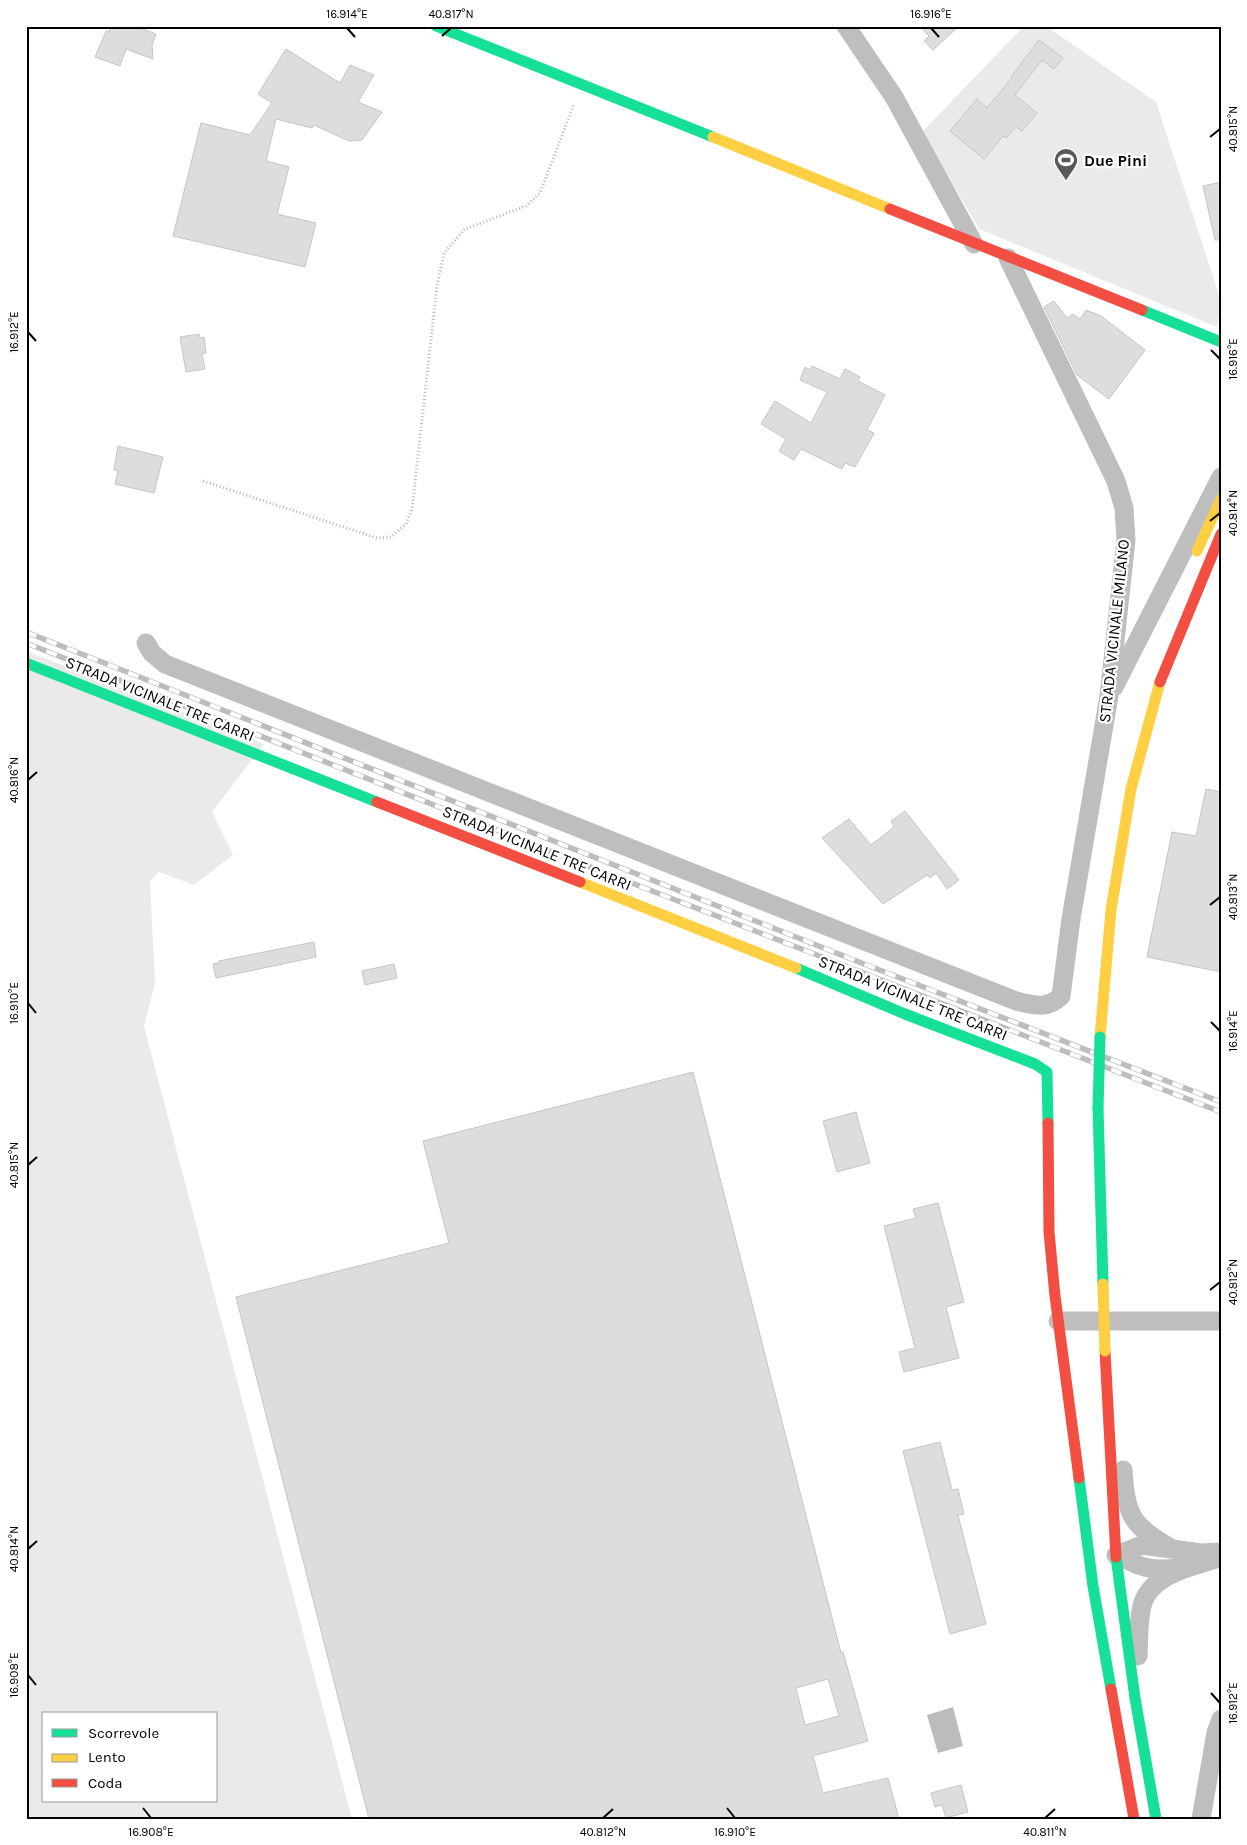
<svg xmlns="http://www.w3.org/2000/svg" width="1247" height="1845" viewBox="0 0 1247 1845" font-family="Karla,sans-serif">
  <style>
    .green { fill: #eaeaea; fill-rule: evenodd }
    .water { fill: #bcbcbc }
    .building { fill: #ddd; stroke: #c5c5c5; fill-rule: evenodd }
    .lines { fill: none; stroke-linecap: round; stroke-linejoin: round }
    .path { stroke: #b8b8b8; stroke-width: 3; stroke-dasharray: 1 2.5; stroke-linecap: butt }
    .street { stroke: #bebebe; stroke-width: 19 }
    .fast { stroke: #16e098; stroke-width: 11 }
    .slow { stroke: #ffcf43; stroke-width: 11 }
    .jam { stroke: #f24e42; stroke-width: 11 }
    .rail-casing { stroke: #bdbdbd; stroke-width: 5.5 }
    .rail { stroke: #fff; stroke-width: 4; stroke-dasharray: 11; stroke-linecap: butt }
    .fast-bridge { stroke: #16e098; stroke-width: 11 }
    .slow-bridge { stroke: #ffcf43; stroke-width: 11 }
    .ticks { fill: none; stroke: #000; stroke-width: 2 }
    .labels { text-anchor: middle; dominant-baseline: central; stroke-width: 4.5; stroke-linejoin: round; paint-order: stroke }
    .poi-label { font-size: 16px; font-weight: bold; fill: #000; stroke: #fff; text-anchor: start }
    .street-label { font-size: 16px; fill: #000; stroke: #fff }
    .neatline { fill: none; stroke: #000; stroke-width: 2 }
    .ticks-label { font-size: 12px; text-anchor: middle; fill: #000 }
  </style>
  <rect width="100%" height="100%" fill="#fff"/>
  <!-- green -->
  <path class="green" d="M1024 26H1046L1156 102 1221 301 1217 327 979 229 922 132Z
    M26 651 264 744 212 812 233 855 194 885 159 872 150 881 155 984 144 1026 352 1819H26ZM44 1714H216V1801H44Z"/>
  <!-- water -->
  <path class="water" d="M953 1707 963 1746 938 1753 927 1715Z"/>
  <!-- building -->
  <path class="building" d="M111 26H136L156 34 152 45 153 59 126 49 120 66 95 57 106 31 109 32Z
    M920 26H959L933 50 924 41 929 36Z
    M1039 40 1063 58 1054 69 1042 60 1015 95 1037 113 1022 131 1016 127 1006 138 1003 136 984 159 950 131 977 99 987 108 1012 78 1011 77Z
    M286 49 340 83 350 65 374 75 358 102 382 112 362 140 349 141 314 125 312 128 276 119 266 161 289 167 277 214 316 223 305 267 173 236 201 123 250 135 272 103 258 94Z
    M1221 182V240H1215L1203 186Z
    M1054 301 1067 318 1073 314 1080 319 1086 310 1101 316 1145 350 1109 399 1077 375 1044 307Z
    M199 334 200 338 204 337 206 353 202 354 205 369 186 372 180 337Z
    M812 366 840 379 845 369 860 377 858 381 885 395 867 430 874 433 855 467 845 463 842 469 801 449 794 460 779 451 786 439 761 424 775 401 811 423 827 392 800 380 805 367 810 370Z
    M118 446 163 457 154 493 115 484 118 471 114 470Z
    M1206 789 1221 792V972L1147 957 1172 832 1196 836Z
    M905 811 959 880 947 889 936 873 930 878 927 875 883 904 822 838 849 819 871 845 894 827 891 821Z
    M314 942 316 957 216 978 213 964 219 963V961Z
    M394 964 397 978 365 985 362 971Z
    M693 1072 841 1653 843 1652 868 1741 813 1756 823 1793 888 1778 899 1819H369L236 1297 449 1243 423 1141ZM828 1679 839 1716 805 1725 796 1688Z
    M856 1112 870 1163 837 1172 823 1121Z
    M938 1203 964 1302 946 1307 959 1358 904 1372 899 1352 915 1348 884 1226 916 1218 913 1209Z
    M940 1442 952 1490 958 1489 964 1514 958 1515 986 1624 950 1634 903 1451Z
    M961 1785 968 1812 946 1818 942 1805 935 1807 931 1793Z"/>
  <g class="lines">
    <!-- path -->
    <path class="path" d="M203 481 377 538 391 537 406 524 412 509 437 286 444 253 465 229 526 206 540 193 574 104"/>
    <!-- street -->
    <path class="street" d="M846 26 894 97 974 244
      M146 643 152 653 165 664 1016 1001C1034 1005 1047 1010 1061 996L1071 919 1109 696 1126 540 1124 508 1116 481 1008 258
      M1114 687 1221 477
      M1058 1321H1221
      M1123 1470C1126 1514 1131 1526 1171 1548
      M1116 1555 1142 1545 1201 1553 1220 1552
      M1116 1555C1143 1568 1149 1571 1179 1568
      M1138 1656C1139 1640 1138 1622 1142 1606 1150 1573 1194 1567 1221 1557
      M1201 1819 1216 1733 1221 1719"/>
    <!-- fast -->
    <path class="fast" d="M436 26 713 137
      M1142 310 1221 342
      M26 663 377 802
      M796 968 905 1014 1035 1064 1047 1072 1048 1123
      M1098 1108 1103 1284
      M1079 1478 1093 1586 1111 1689
      M1116 1557 1135 1698 1156 1819"/>
    <!-- slow -->
    <path class="slow" d="M713 137 890 209
      M1197 551 1221 499
      M580 882 796 968
      M1100 1037 1111 910 1131 789 1160 682"/>
    <!-- jam -->
    <path class="jam" d="M890 209 1142 310
      M1160 682 1221 534
      M377 802 580 882
      M1048 1123 1049 1232 1055 1296 1079 1478
      M1105 1351 1116 1557
      M1111 1689 1134 1819"/>
    <!-- rail casing -->
    <g class="rail-casing">
      <path id="rail" d="M26 632 864 964 1221 1102
        M26 643 570 859 1221 1112"/>
    </g>
    <!-- rail -->
    <use href="#rail" class="rail"/>
    <!-- fast-bridge -->
    <path class="fast-bridge" d="M1098 1108 1100 1037"/>
    <!-- slow-bridge -->
    <path class="slow-bridge" d="M1103 1284 1105 1351"/>
  </g>
  <!-- ticks -->
  <path class="ticks" d="M347 28 355 37M931 28 939 37M442 36 451 28M1210 137 1220 129M28 332 36 341M1211 350 1220 359M1210 521 1220 513M28 780 37 772M1210 905 1220 897M28 1003 36 1013M1211 1022 1220 1031M28 1165 37 1157M1210 1290 1220 1282M28 1549 37 1541M28 1675 36 1685M1211 1693 1220 1703M143 1808 151 1818M727 1808 735 1818M603 1818 613 1809M1045 1818 1055 1809"/>
  <!-- icons -->
  <defs>
    <g id="stadium-pin" transform="scale(1.25)"><path d="M0 17L-7.5 6A9.5 9.5 0 1 1 7.5 6Z" fill="#595959" stroke="#fff"/><path d="M0-5a6.5 5 0 1 0 0 10a6.5 5 0 1 0 0-10ZM-3.5-1.8h7v3.6h-7Z" fill="#fff"/></g>
  </defs>
  <g fill-rule="evenodd">
    <use href="#stadium-pin" x="1066" y="160"/>
  </g>
  <g class="labels">
    <!-- poi labels -->
    <g class="poi-label">
      <text x="1084" y="160">Due Pini</text>
    </g>
    <!-- street labels -->
    <g class="street-label">
      <text transform="translate(1114 631) rotate(-84)">STRADA VICINALE MILANO</text>
      <text transform="translate(160 699) rotate(22)">STRADA VICINALE TRE CARRI</text>
      <text transform="translate(537 848) rotate(22)">STRADA VICINALE TRE CARRI</text>
      <text transform="translate(913 998) rotate(22)">STRADA VICINALE TRE CARRI</text>
    </g>
  </g>
  <!-- border -->
  <rect width="1247" height="1845" fill="none" stroke="#ffffff" stroke-width="55"/>
  <!-- legend -->
  <rect x="42" y="1712" width="175" height="90" fill="#ffffff" stroke="#999999"/>
  <rect x="52" y="1729" width="25" height="8" fill="#16e098" stroke="#999999"/>
  <text x="88" y="1738" font-size="15" fill="#000000">Scorrevole</text>
  <rect x="52" y="1754" width="25" height="8" fill="#ffcf43" stroke="#999999"/>
  <text x="88" y="1762" font-size="15" fill="#000000">Lento</text>
  <rect x="52" y="1779" width="25" height="8" fill="#f24e42" stroke="#999999"/>
  <text x="88" y="1788" font-size="15" fill="#000000">Coda</text>
  <rect x="28" y="28" width="1192" height="1790" class="neatline"/>
  <g class="ticks-label">
    <text x="347" y="18">16.914°E</text>
    <text x="451" y="18">40.817°N</text>
    <text x="931" y="18">16.916°E</text>
    <text transform="translate(1233 129) rotate(-90)" y="4">40.815°N</text>
    <text transform="translate(14 332) rotate(-90)" y="4">16.912°E</text>
    <text transform="translate(1233 359) rotate(-90)" y="4">16.916°E</text>
    <text transform="translate(1233 513) rotate(-90)" y="4">40.814°N</text>
    <text transform="translate(14 780) rotate(-90)" y="4">40.816°N</text>
    <text transform="translate(1233 897) rotate(-90)" y="4">40.813°N</text>
    <text transform="translate(14 1003) rotate(-90)" y="4">16.910°E</text>
    <text transform="translate(1233 1031) rotate(-90)" y="4">16.914°E</text>
    <text transform="translate(14 1165) rotate(-90)" y="4">40.815°N</text>
    <text transform="translate(1233 1282) rotate(-90)" y="4">40.812°N</text>
    <text transform="translate(14 1549) rotate(-90)" y="4">40.814°N</text>
    <text transform="translate(14 1675) rotate(-90)" y="4">16.908°E</text>
    <text transform="translate(1233 1703) rotate(-90)" y="4">16.912°E</text>
    <text x="151" y="1836">16.908°E</text>
    <text x="603" y="1836">40.812°N</text>
    <text x="735" y="1836">16.910°E</text>
    <text x="1045" y="1836">40.811°N</text>
  </g>
</svg>
